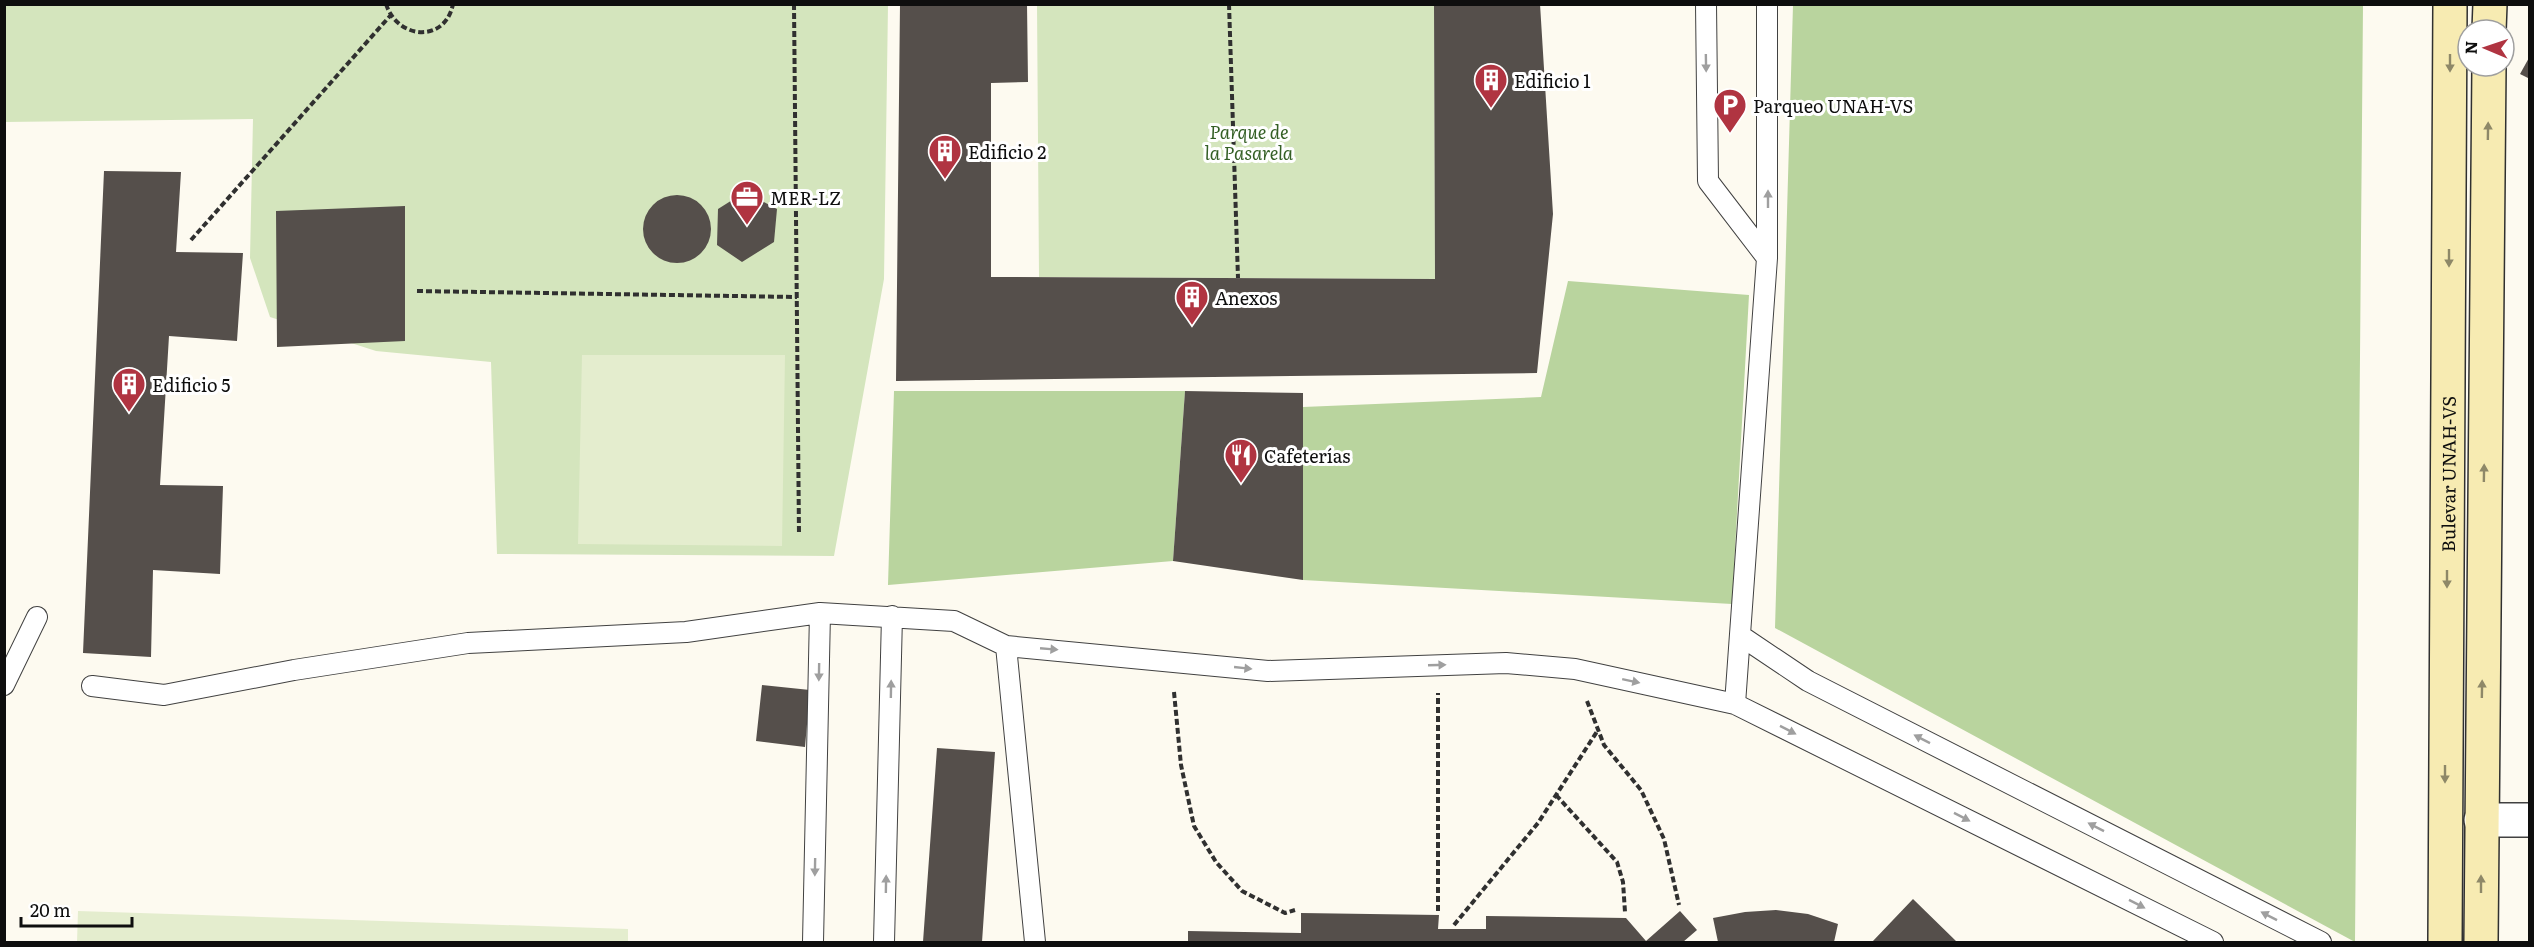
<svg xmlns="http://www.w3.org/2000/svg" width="2534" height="947" viewBox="0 0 2534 947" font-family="Literata,serif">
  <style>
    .green { fill: #d4e5bd }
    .forest { fill: #b9d49e }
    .pitch { fill: #e4edce }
    .building { fill: #554f4b }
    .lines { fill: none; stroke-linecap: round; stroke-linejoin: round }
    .lane-casing { stroke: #414141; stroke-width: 22 }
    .street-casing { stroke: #414141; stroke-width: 36 }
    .secondary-casing { stroke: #303030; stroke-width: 36 }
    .path { stroke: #303030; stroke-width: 4; stroke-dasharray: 6 3; stroke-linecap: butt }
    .lane { stroke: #fff; stroke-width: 20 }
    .street { stroke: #fff; stroke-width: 33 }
    .secondary { stroke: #f7ebb2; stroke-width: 33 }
    .oneway { fill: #9f9f9f }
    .oneway2 { fill: #8e8868 }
    .labels { text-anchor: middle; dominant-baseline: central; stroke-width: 6; stroke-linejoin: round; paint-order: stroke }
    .poi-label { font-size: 18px; fill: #0e0e0e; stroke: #fff; text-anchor: start }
    .park-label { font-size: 18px; font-style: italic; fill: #345f25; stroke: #fff }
    .street-label { font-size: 18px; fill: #0e0e0e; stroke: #fff }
  </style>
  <rect width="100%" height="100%" fill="#fdfaf0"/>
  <!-- green -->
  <path class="green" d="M4 5H888L884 279 834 556 497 554 491 362 376 351 270 317 250 258 253 119 5 122Z
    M1037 5H1434L1435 279 1039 277Z"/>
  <!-- forest -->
  <path class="forest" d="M1793 5H2363L2355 942 1775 628Z
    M1568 281 1749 295 1732 604 1303 580V407L1541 397Z
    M894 391H1185L1173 561 888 585Z"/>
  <!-- pitch -->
  <path class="pitch" d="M582 355H785L782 546 578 544Z
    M78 911 628 929V942H77Z"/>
  <!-- building -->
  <path class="building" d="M900 4H1027L1028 82 991 83V277L1435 279 1434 4H1540L1553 214 1537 373 896 381Z
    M2530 56V79L2520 74Z
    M104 171 181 172 176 252 243 253 237 341 169 336 160 485 223 486 220 574 153 570 151 657 83 653Z
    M745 192 777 209 774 242 742 262 717 245 718 209Z
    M643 229a34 34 0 1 1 68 0a34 34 0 1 1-68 0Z
    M405 206V341L277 347 276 211Z
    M1185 391 1303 393V580L1173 561Z
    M762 685 810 690 805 747 756 741Z
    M937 748 995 752 982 942H923Z
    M1913 899 1957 942H1872Z
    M1776 910 1808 914 1838 924 1834 942H1718L1713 918 1745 912Z
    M1680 911 1697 930 1683 942H1188V931L1301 933V913L1439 915 1438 929H1486V916L1626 918 1646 941Z"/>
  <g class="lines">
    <!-- lane casing -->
    <g class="lane-casing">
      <path id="lane" d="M1706 4 1708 181 1767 258
        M1741 636 1808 681 2321 942
        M1006 646 1035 942
        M4 685 37 617
        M92 686 164 695 294 670 468 643 686 632 820 613 954 621 1006 646 1268 671 1506 663 1575 669 1735 704 2213 942
        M1735 704 1767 258V4
        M813 942 820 613
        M884 942 892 616"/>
    </g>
    <!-- street casing -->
    <g class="street-casing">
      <path id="street" d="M2481 820H2530"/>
    </g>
    <!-- secondary casing -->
    <g class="secondary-casing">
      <g id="secondary">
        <path d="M2489 30 2490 4"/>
        <path id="s1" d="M2445 942 2450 4"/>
        <path d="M2481 942 2489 66"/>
      </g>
    </g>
    <!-- path -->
    <path class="path" d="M386 4C397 39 445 44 453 4
      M794 4 799 535
      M1229 4 1238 278
      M191 240 390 16
      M417 291 797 297
      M1174 692 1181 765 1194 826 1216 862 1242 891 1285 913 1295 910
      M1587 701 1604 745 1641 790 1664 839 1679 905
      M1556 795 1617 862 1623 882 1625 912
      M1438 911V693
      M1454 925 1538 823 1598 730"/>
    <!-- lane -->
    <use href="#lane" class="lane"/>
    <!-- street -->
    <use href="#street" class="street"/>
    <!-- secondary -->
    <use href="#secondary" class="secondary"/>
  </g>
  <!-- one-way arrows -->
  <defs><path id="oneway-solid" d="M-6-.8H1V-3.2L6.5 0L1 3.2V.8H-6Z" transform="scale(1.5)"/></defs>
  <g class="oneway">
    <use href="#oneway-solid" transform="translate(1706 63) rotate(89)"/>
    <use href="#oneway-solid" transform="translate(1768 199) rotate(-90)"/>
    <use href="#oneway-solid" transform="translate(1049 649) rotate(5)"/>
    <use href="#oneway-solid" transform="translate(1437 665) rotate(-2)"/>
    <use href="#oneway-solid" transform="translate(1243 668) rotate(6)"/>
    <use href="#oneway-solid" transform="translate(819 672) rotate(91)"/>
    <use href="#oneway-solid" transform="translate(1631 681) rotate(12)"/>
    <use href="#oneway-solid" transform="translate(891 689) rotate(-89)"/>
    <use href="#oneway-solid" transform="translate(1788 730) rotate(27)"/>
    <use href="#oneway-solid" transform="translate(1922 739) rotate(-153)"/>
    <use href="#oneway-solid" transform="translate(1962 817) rotate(27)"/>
    <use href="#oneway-solid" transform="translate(2096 827) rotate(-153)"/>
    <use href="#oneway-solid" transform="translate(815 867) rotate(91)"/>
    <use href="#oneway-solid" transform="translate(886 884) rotate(-89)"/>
    <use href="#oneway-solid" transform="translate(2137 904) rotate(27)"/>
    <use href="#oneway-solid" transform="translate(2269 916) rotate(-153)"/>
  </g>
  <g class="oneway2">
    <use href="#oneway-solid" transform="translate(2450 63) rotate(90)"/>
    <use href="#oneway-solid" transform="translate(2488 131) rotate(-89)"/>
    <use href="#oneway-solid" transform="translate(2449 258) rotate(90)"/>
    <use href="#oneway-solid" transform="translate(2484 473) rotate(-89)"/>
    <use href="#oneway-solid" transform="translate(2447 579) rotate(90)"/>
    <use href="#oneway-solid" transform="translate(2482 689) rotate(-89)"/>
    <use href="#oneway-solid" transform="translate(2445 774) rotate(90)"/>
    <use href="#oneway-solid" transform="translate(2481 884) rotate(-90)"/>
  </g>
  <!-- icons -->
  <defs>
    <g id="building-pin" transform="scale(1.725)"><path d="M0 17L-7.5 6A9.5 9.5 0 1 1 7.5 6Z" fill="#b03441" stroke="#fff"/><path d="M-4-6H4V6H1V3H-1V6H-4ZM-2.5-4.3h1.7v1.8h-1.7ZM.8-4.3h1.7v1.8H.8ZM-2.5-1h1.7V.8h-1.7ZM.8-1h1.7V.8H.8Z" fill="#fff"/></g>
    <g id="parking-pin" transform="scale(1.725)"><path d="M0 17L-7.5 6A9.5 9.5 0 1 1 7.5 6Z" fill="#b03441" stroke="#fff"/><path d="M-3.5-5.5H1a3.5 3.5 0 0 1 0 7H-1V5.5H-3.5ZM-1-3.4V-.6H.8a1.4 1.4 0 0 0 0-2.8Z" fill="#fff"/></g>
    <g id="office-pin" transform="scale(1.725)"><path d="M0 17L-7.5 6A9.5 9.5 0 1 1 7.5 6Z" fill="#b03441" stroke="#fff"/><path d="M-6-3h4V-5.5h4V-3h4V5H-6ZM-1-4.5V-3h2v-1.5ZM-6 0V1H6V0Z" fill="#fff"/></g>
    <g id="restaurant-pin" transform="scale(1.725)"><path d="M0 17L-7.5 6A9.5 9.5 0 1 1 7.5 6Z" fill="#b03441" stroke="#fff"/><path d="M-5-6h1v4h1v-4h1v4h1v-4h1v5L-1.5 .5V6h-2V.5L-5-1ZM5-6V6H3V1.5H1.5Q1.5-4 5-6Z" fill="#fff"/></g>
  </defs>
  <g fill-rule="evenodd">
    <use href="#building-pin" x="1491" y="80"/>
    <use href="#parking-pin" x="1730" y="105"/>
    <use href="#building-pin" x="945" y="151"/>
    <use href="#office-pin" x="747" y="197"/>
    <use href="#building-pin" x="1192" y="297"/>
    <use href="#building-pin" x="129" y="384"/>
    <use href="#restaurant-pin" x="1241" y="455"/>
  </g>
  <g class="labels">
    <!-- poi labels -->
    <g class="poi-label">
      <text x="1514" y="80">Edificio 1</text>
      <text x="1753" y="105">Parqueo UNAH-VS</text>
      <text x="968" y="151">Edificio 2</text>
      <text x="770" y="197">MER-LZ</text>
      <text x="1215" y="297">Anexos</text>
      <text x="152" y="384">Edificio 5</text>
      <text x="1264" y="455">Cafeterías</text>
    </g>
    <!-- park labels -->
    <g class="park-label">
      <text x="1249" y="131">Parque de<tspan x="1249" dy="21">la Pasarela</tspan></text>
    </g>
    <!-- street labels -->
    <g class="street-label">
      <text stroke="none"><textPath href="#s1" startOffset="468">Bulevar UNAH-VS</textPath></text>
    </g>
  </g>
  <!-- border -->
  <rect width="2534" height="947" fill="none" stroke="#0e0e0e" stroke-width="12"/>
  <!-- north arrow -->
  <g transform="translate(2486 48) rotate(272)"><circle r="28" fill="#ffffff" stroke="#9f9f9f" stroke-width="1.5"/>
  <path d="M0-4.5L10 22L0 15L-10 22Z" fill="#b03441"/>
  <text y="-9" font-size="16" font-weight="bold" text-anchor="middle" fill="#0e0e0e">N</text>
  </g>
  <!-- scale -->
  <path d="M21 917v9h111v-9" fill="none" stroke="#0e0e0e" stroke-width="3"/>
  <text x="30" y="917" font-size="18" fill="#0e0e0e" stroke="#ffffff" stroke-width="4.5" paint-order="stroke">20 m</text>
</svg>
